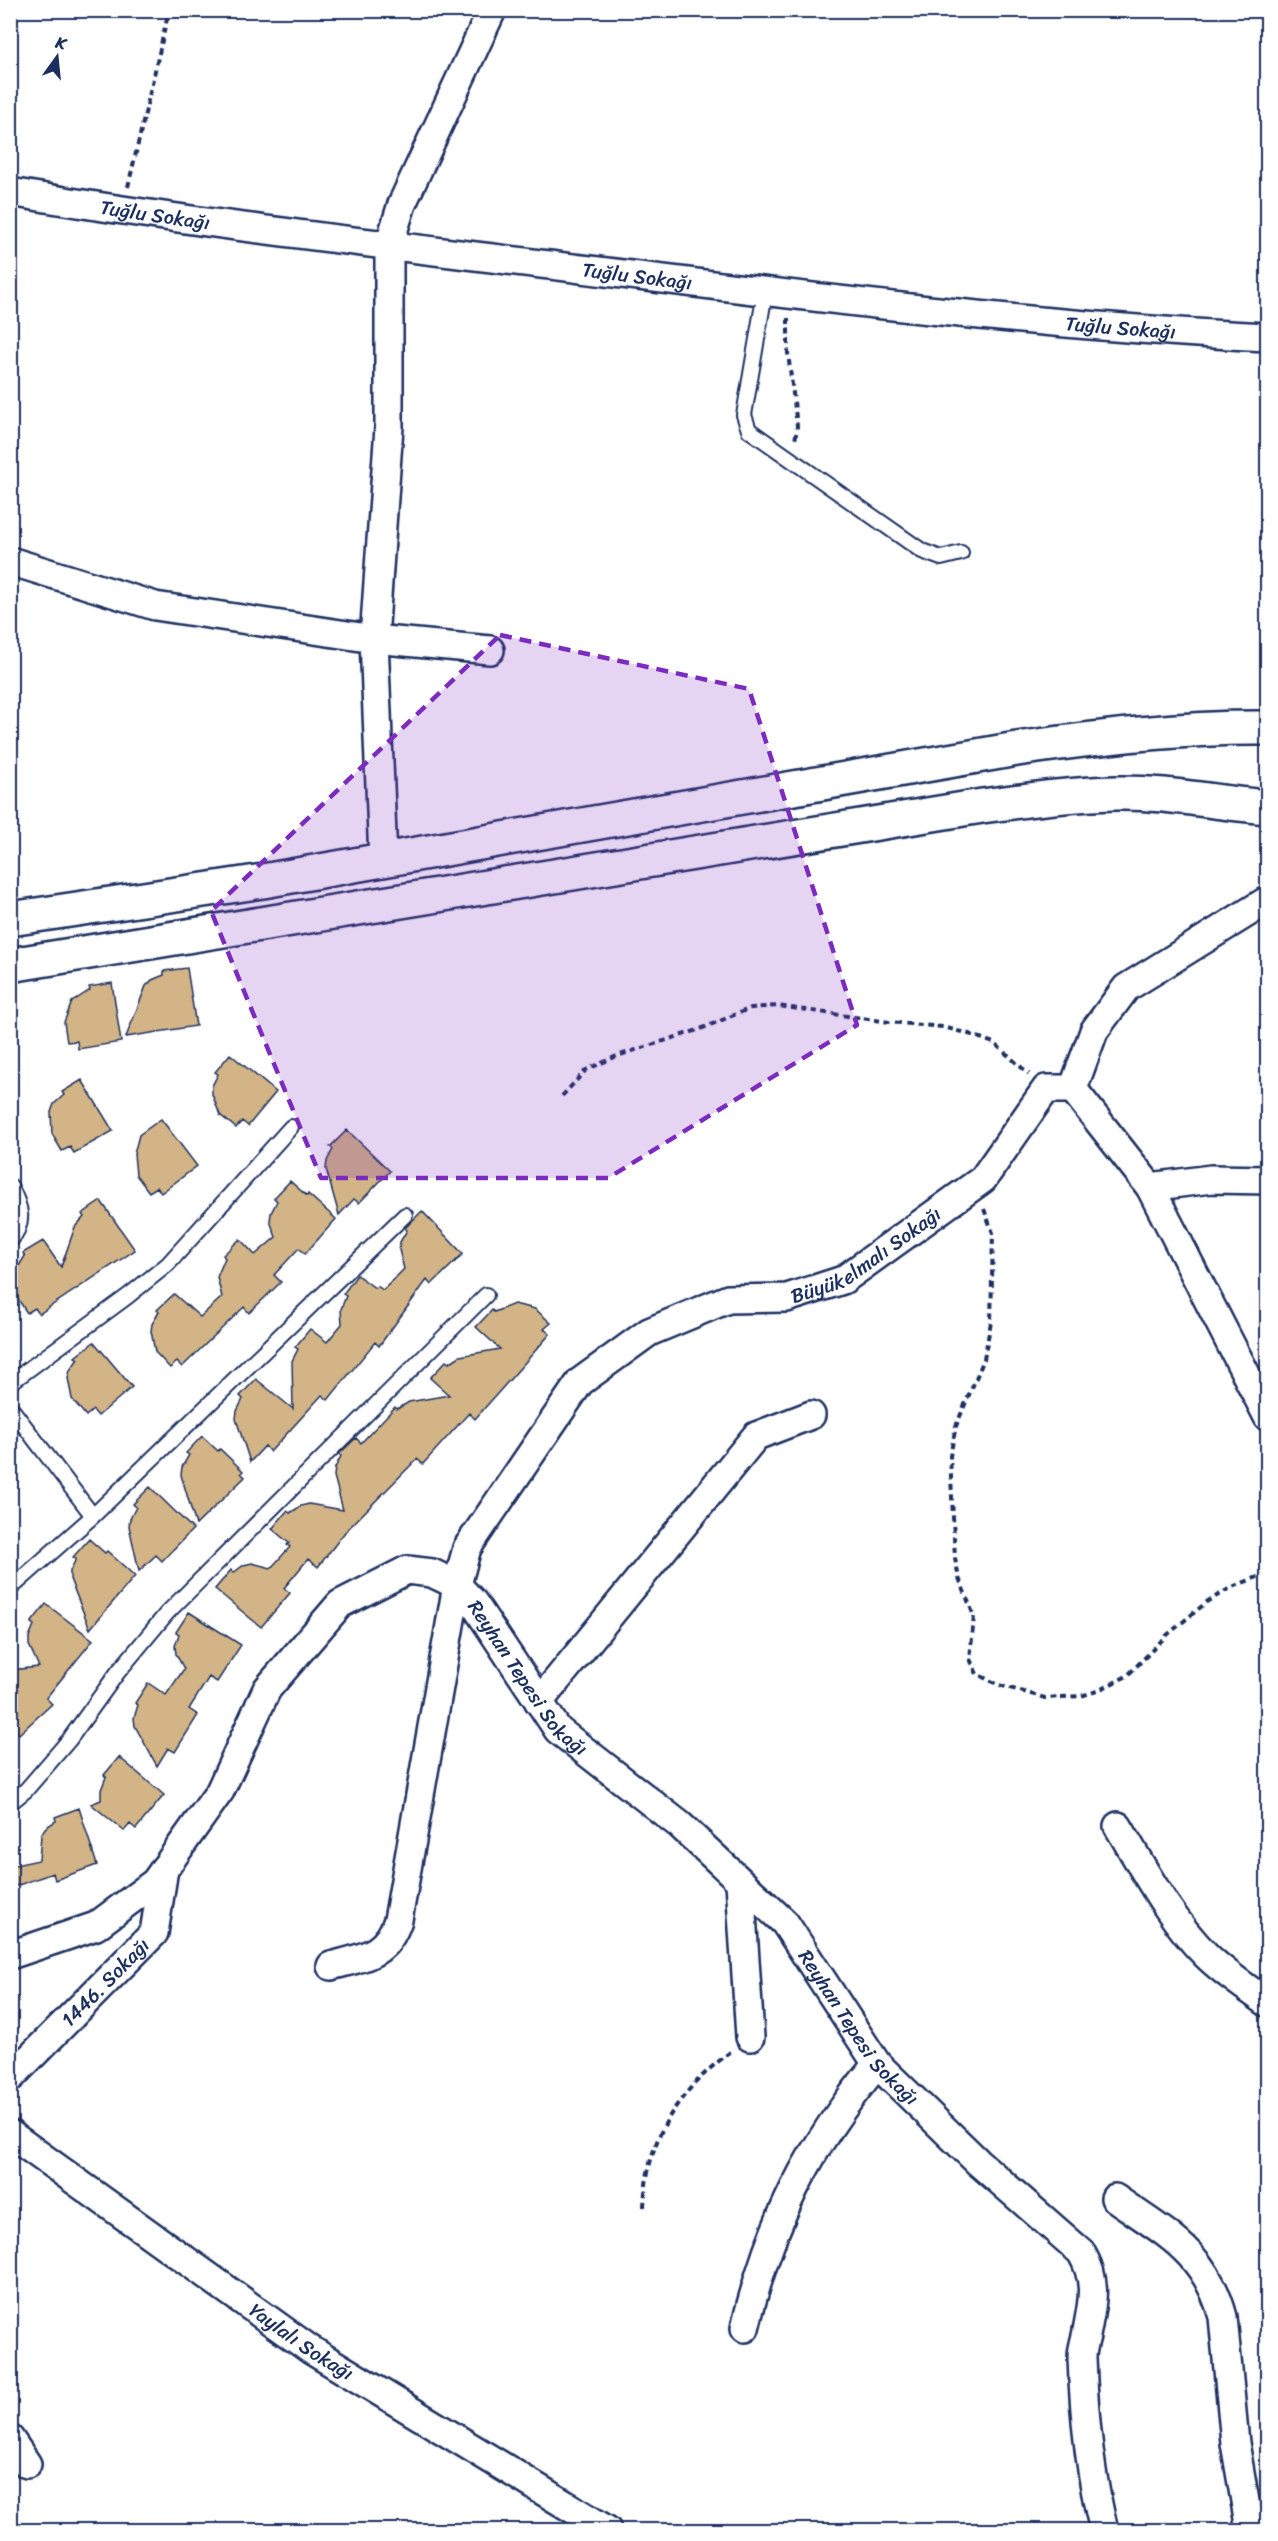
<svg xmlns="http://www.w3.org/2000/svg" width="1278" height="2541" viewBox="0 0 1278 2541" font-family="Sriracha,sans-serif">
  <style>
    .building { fill: #d2b486; stroke: #1b2f5e; stroke-width: 1.5 }
    .lines { fill: none; stroke-linecap: round; stroke-linejoin: round }
    .service-casing { stroke: #1b2f5e; stroke-width: 18 }
    .minor-casing { stroke: #1b2f5e; stroke-width: 32 }
    .tertiary-casing { stroke: #1b2f5e; stroke-width: 38 }
    .path { stroke: #1b2f5e; stroke-width: 4; stroke-dasharray: 6 4.5; stroke-linecap: butt }
    .service { stroke: #fff; stroke-width: 14 }
    .minor { stroke: #fff; stroke-width: 27 }
    .tertiary { stroke: #fff; stroke-width: 33 }
    .marked { fill: #7b2cbf; fill-opacity: 0.2; stroke: #7b2cbf; stroke-width: 4.5; stroke-dasharray: 12 8; stroke-linejoin: round }
    .labels { text-anchor: middle; dominant-baseline: central; stroke-width: 4.5; stroke-linejoin: round; paint-order: stroke }
    .street-label { font-size: 20px; fill: #1b2f5e; stroke: #fff }
  </style>
  <rect width="100%" height="100%" fill="#fff"/>
  <filter id="ink" filterUnits="userSpaceOnUse"><feTurbulence type="fractalNoise" baseFrequency=".0167" numOctaves="2"/><feDisplacementMap in="SourceGraphic" scale="12" xChannelSelector="R" yChannelSelector="G"/><feConvolveMatrix kernelMatrix="1 2 1 2 8 2 1 2 1" color-interpolation-filters="sRGB"/></filter>
  <g filter="url(#ink)">
    <!-- building -->
    <path class="building" d="M187 968 196 1026 126 1037 146 986 152 980 164 975V971Z
      M112 983 121 1042 78 1049 77 1041 67 1042 64 1022 72 1002 90 990 89 987Z
      M230 1054 276 1092 248 1126 242 1121 236 1128 220 1115 212 1094V1086L218 1074 215 1072Z
      M82 1080 113 1131 74 1153 70 1147 62 1151 52 1134 51 1112 54 1104 64 1095 62 1092Z
      M161 1119 197 1166 161 1193 157 1187 149 1192 136 1175 134 1154 139 1135Z
      M347 1130 390 1171 359 1203 354 1199 339 1215 326 1169 327 1161 333 1149 330 1147Z
      M290 1181 307 1196 308 1194 336 1219 305 1254 299 1248 274 1275 281 1282 249 1313 244 1307 182 1367 177 1362 170 1368 155 1352 151 1331 152 1324 159 1312 157 1310 174 1294 200 1317 222 1297 217 1277 225 1258 223 1255 240 1239 255 1255 276 1237 270 1221 271 1213 277 1201 274 1198Z
      M101 1201 135 1250 39 1314 35 1308 27 1313 16 1296 14 1274 25 1256 23 1253 43 1241 61 1267 75 1227 84 1217 82 1214Z
      M422 1211 463 1254 431 1285 427 1280 379 1346 375 1342 328 1400 322 1395 270 1452 265 1446 250 1462 236 1419 237 1411 243 1399 240 1396 256 1379 293 1409 292 1361 298 1349 295 1347 310 1329 327 1342 342 1324 341 1309 346 1296 343 1294 357 1275 375 1288 377 1286 383 1290 404 1269 399 1250 400 1242 407 1230 405 1228Z
      M514 1304 535 1309 551 1323 544 1329 550 1334 475 1419 469 1413 423 1464 417 1459 345 1532 318 1567 308 1559 284 1588 290 1593 261 1627 215 1589 231 1570 233 1573 244 1565 252 1563 271 1568 290 1547 287 1545 289 1543 272 1529 287 1511 290 1513 301 1506 309 1504 343 1510 334 1476 335 1468 341 1456 339 1454 356 1438 361 1443 395 1407 397 1409 409 1402 449 1395 430 1378 446 1361 449 1363 460 1356 500 1349 476 1327 492 1310 494 1312Z
      M94 1342 132 1387 98 1416 93 1410 86 1416 72 1399 68 1378 70 1370 78 1359 75 1357Z
      M202 1436 218 1451 220 1449 243 1471 241 1473 245 1477 196 1525 181 1475 182 1467 189 1455 186 1453Z
      M150 1487 193 1529 162 1561 156 1555 139 1571 129 1526 130 1519 136 1507 133 1504Z
      M89 1539 105 1553 107 1551 135 1576 90 1629 70 1579V1571L76 1559 73 1557Z
      M46 1604 93 1640 46 1698 52 1704 19 1734 10 1725V1670L39 1667 29 1645V1637L34 1625 31 1623Z
      M189 1612 241 1645 217 1682 209 1677 189 1709 198 1715 175 1752 168 1748 157 1766 135 1726 134 1718 138 1705 135 1703 148 1683 166 1695 184 1669 176 1654 175 1646 179 1634 176 1632Z
      M119 1757 164 1795 136 1829 130 1824 124 1831 91 1804 101 1800V1790L106 1777 104 1775Z
      M79 1808 97 1865 55 1880 53 1873 10 1888V1866L39 1860 41 1835 45 1828 56 1821 55 1817Z"/>
    <g class="lines">
      <!-- service casing -->
      <g class="service-casing">
        <path id="service" d="M765 292 744 415 749 430 922 551 941 558 961 553
          M10 1186C21 1206 26 1223 10 1241
          M10 1383 128 1296 168 1264 291 1127
          M10 1407 93 1516
          M10 1589 93 1516 405 1215
          M10 1803 26 1790 69 1740 118 1672 167 1613 486 1295"/>
      </g>
      <!-- minor casing -->
      <g class="minor-casing">
        <g id="minor">
          <path id="s1" d="M10 192C203 225 397 246 590 270 815 298 1041 326 1268 337"/>
          <path d="M10 561 155 606 374 639 490 650"/>
          <path d="M383 860 374 639 389 427V245L402 204 492 10"/>
          <path d="M1073 1089 1150 1187 1268 1417"/>
          <path d="M1150 1187 1211 1179 1268 1180"/>
          <path d="M539 1702 756 1436 811 1415"/>
          <path d="M1118 1826C1145 1871 1169 1918 1206 1955 1224 1973 1247 1988 1268 2003"/>
          <path d="M740 1882 750 2037"/>
          <path id="s2" d="M10 1955 96 1926 155 1882 220 1791 267 1689 340 1604 407 1570 432 1573 457 1585 473 1602 558 1730 680 1825 785 1923 877 2064 978 2162 1081 2252C1099 2283 1092 2303 1086 2336 1084 2343 1082 2351 1082 2358 1084 2416 1090 2475 1104 2530"/>
          <path id="s3" d="M331 1966C363 1957 386 1956 398 1920L457 1585 467 1548 580 1382 649 1332 728 1299 787 1298 843 1280 983 1179 1046 1089H1073L1094 1031 1126 988 1268 900"/>
          <path id="s4" d="M10 2078 154 1933 164 1869"/>
          <path id="s5" d="M10 2134 311 2350 607 2530"/>
          <path d="M1115 2198C1166 2234 1206 2252 1223 2317L1235 2443 1250 2530"/>
          <path d="M745 2328C770 2223 808 2147 877 2064"/>
          <path d="M10 2439 27 2464"/>
        </g>
      </g>
      <!-- tertiary casing -->
      <g class="tertiary-casing">
        <path id="tertiary" d="M10 919 263 881 1017 749C1100 737 1184 727 1268 728
          M10 965 982 806C1026 800 1071 794 1116 793 1167 792 1217 803 1268 807"/>
      </g>
      <!-- path -->
      <path class="path" d="M128 187 169 10
        M788 318V353L797 426 795 442
        M562 1096 586 1070 617 1056 698 1030 751 1008 778 1006 889 1022 943 1027 969 1034 994 1043 1029 1074
        M984 1209 993 1233 991 1322 984 1359 956 1426 950 1456 955 1558 959 1578 974 1616 970 1659 977 1674 999 1685 1045 1698 1081 1696 1097 1691 1127 1676 1166 1636 1208 1601 1232 1587 1268 1573
        M644 2207C647 2136 677 2092 733 2050"/>
      <!-- service -->
      <use href="#service" class="service"/>
      <!-- minor -->
      <use href="#minor" class="minor"/>
      <!-- tertiary -->
      <use href="#tertiary" class="tertiary"/>
    </g>
  </g>
  <!-- marked area -->
  <path class="marked" d="M500 635 749 689 857 1025 608 1178H321L211 911Z"/>
  <g class="labels">
    <!-- street labels -->
    <g class="street-label">
      <text stroke="none"><textPath href="#s1" startOffset="147">Tuğlu Sokağı</textPath></text>
      <text stroke="none"><textPath href="#s1" startOffset="633">Tuğlu Sokağı</textPath></text>
      <text stroke="none"><textPath href="#s1" startOffset="1119">Tuğlu Sokağı</textPath></text>
      <text stroke="none"><textPath href="#s3" startOffset="986">Büyükelmalı Sokağı</textPath></text>
      <text stroke="none"><textPath href="#s2" startOffset="746">Reyhan Tepesi Sokağı</textPath></text>
      <text stroke="none"><textPath href="#s4" startOffset="135">1446. Sokağı</textPath></text>
      <text stroke="none"><textPath href="#s2" startOffset="1232">Reyhan Tepesi Sokağı</textPath></text>
      <text stroke="none"><textPath href="#s5" startOffset="358">Yaylalı Sokağı</textPath></text>
    </g>
  </g>
  <!-- margin -->
  <rect width="1278" height="2541" fill="none" stroke="#fff" stroke-width="36"/>
  <rect x="18" y="18" width="1242" height="2505" fill="none" stroke="#1b2f5e" stroke-width="2" filter="url(#ink)"/>
  <!-- north arrow -->
  <g transform="translate(57 57) rotate(15)" stroke="#ffffff" stroke-width="4.5" paint-order="stroke">
  <path d="M0-4.5L10 22L0 15L-10 22Z" fill="#1b2f5e"/>
  <text y="-9" font-size="16" font-weight="bold" text-anchor="middle" fill="#1b2f5e">K</text>
  </g>
</svg>
